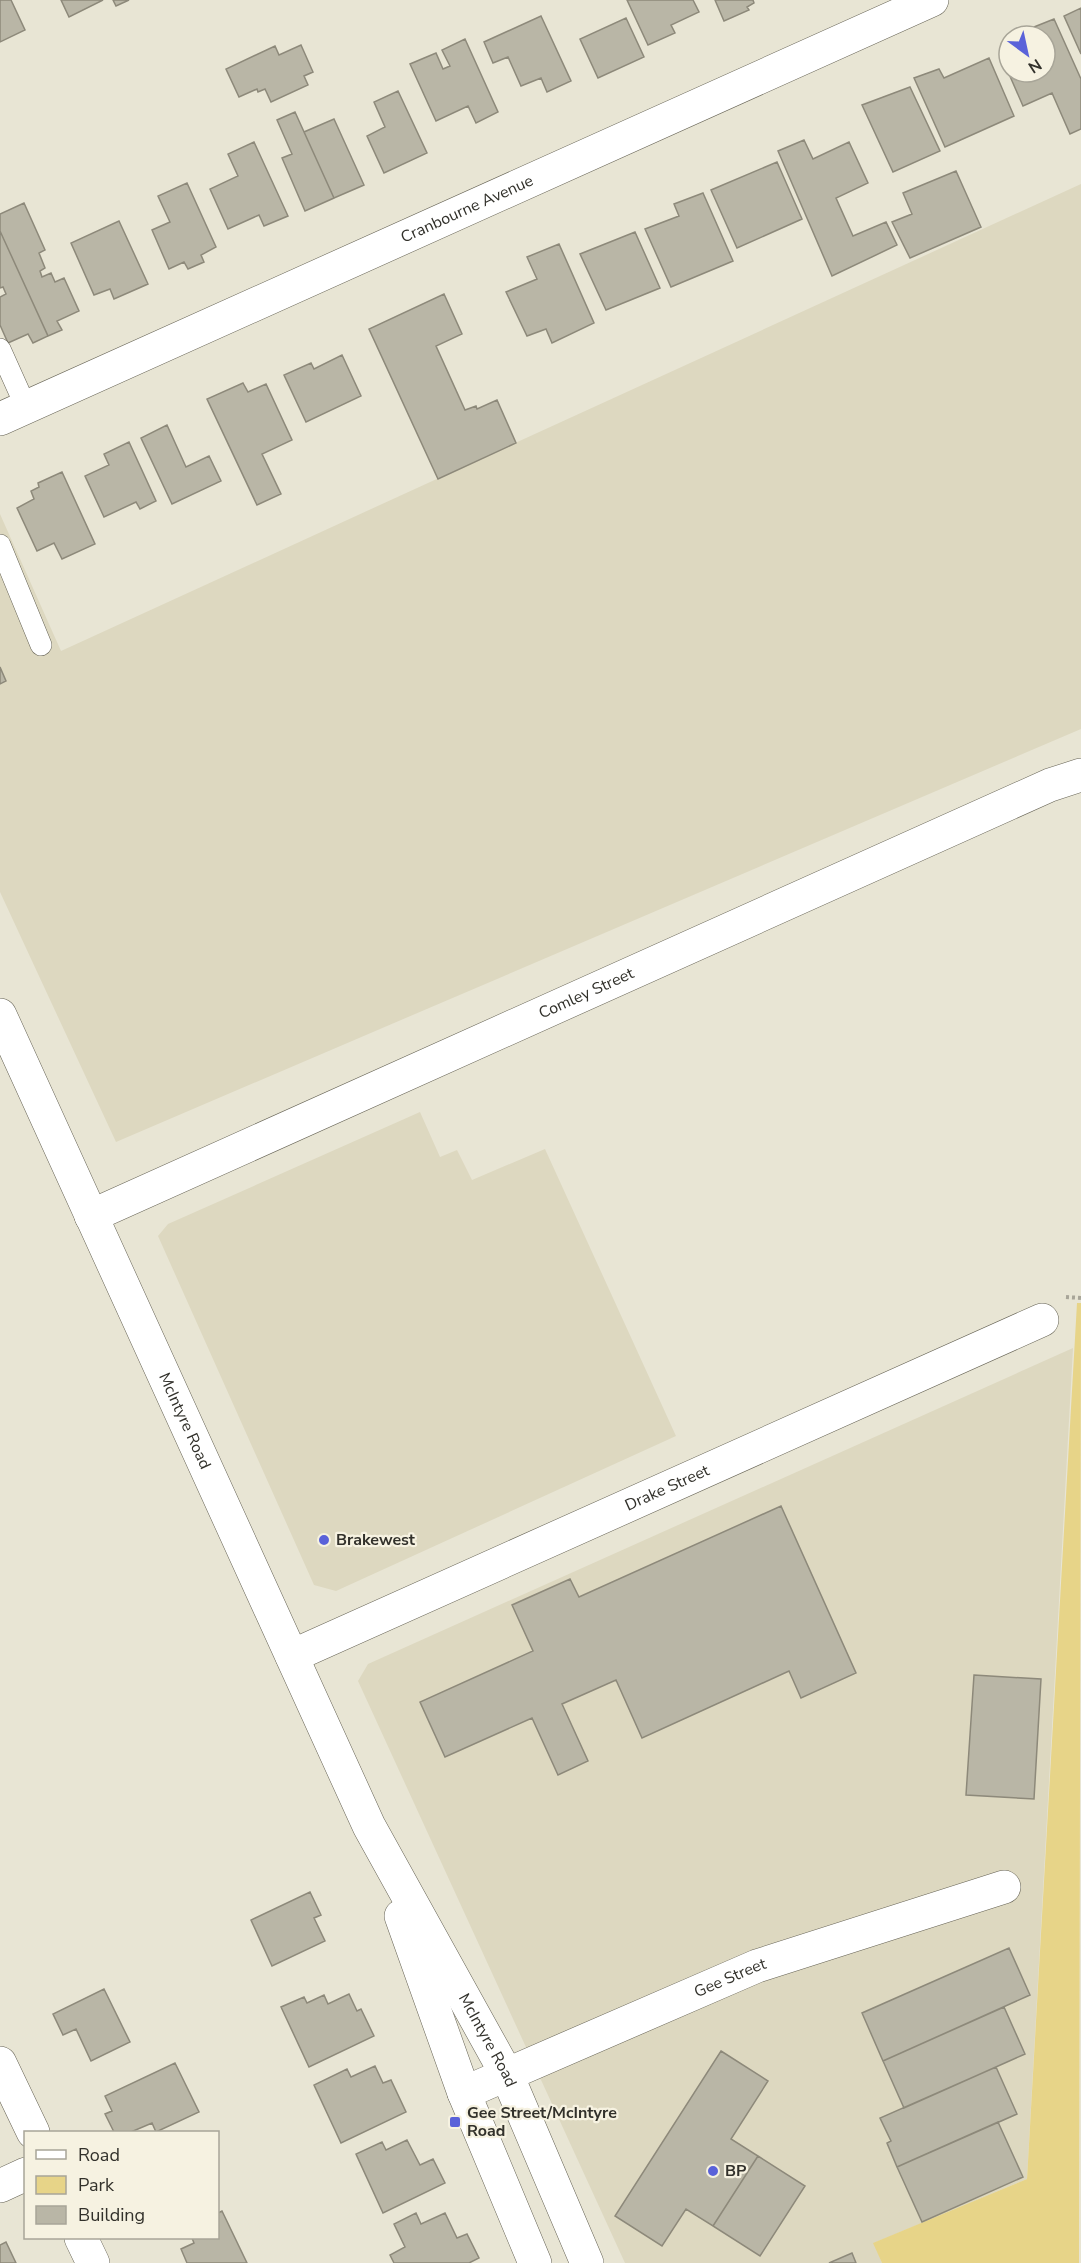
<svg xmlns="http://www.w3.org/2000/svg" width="1081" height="2263" viewBox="0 0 1081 2263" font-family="'Nunito Sans',sans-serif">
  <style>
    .built { fill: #ddd8c0 }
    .green { fill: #e7d488 }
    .building { fill: #b9b6a6; stroke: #8d897a; stroke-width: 1.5 }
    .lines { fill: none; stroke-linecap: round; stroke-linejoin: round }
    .lane-casing { stroke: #666355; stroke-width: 22 }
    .street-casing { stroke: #666355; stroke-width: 34 }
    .primary-casing { stroke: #666355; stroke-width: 34 }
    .path { stroke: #a8a598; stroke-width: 4; stroke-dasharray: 3 3; stroke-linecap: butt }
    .lane { stroke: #fff; stroke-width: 21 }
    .street { stroke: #fff; stroke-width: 33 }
    .primary { stroke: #fff; stroke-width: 33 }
    .poi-dot { fill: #5a62d9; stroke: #f6f2e1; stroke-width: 2 }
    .labels { text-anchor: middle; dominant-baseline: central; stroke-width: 4.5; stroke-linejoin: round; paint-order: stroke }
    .street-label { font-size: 16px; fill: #32312b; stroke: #f6f2e1 }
    .poi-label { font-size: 16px; font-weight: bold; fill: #32312b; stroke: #f6f2e1; text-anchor: start }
  </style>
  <rect width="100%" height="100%" fill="#e8e5d4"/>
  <!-- built -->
  <path class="built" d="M1081 184V729L116 1142 0 892V514L61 651Z
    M420 1112 440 1157 457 1150 472 1180 545 1149 676 1436 336 1591 314 1585 158 1236 168 1224Z
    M1073 1348 1027 2179 874 2243 882 2263H625L358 1681 368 1664Z"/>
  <!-- green -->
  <path class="green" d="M1077 1303H1081L1079 2263H882L873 2243 1027 2179Z"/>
  <!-- building -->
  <path class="building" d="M0 0H11L25 30 0 42Z
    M61 0H103L69 17Z
    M113 0H129L116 6Z
    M627 0H693L699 12 671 25 675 33 648 45Z
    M715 0H753L754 3 747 7 749 10 724 21Z
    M1081 8V54L1064 16Z
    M541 16 571 81 547 92 541 78 521 86 508 57 493 63 484 42Z
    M626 18 644 57 598 78 580 39Z
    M1054 19 1081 79V129L1070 134 1052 93 1023 106 1009 74 1045 72V36H1026L1024 31Z
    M465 39 498 112 476 123 468 106 436 121 410 64 436 53 443 69 450 66 442 50Z
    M301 45 313 72 304 76 308 85 271 102 265 89 258 92 257 89 239 97 226 69 275 46 279 55Z
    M989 58 1014 116 945 147 914 78 939 69 944 78Z
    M910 87 940 151 893 172 862 105Z
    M398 91 427 153 384 173 367 136 385 127 374 102Z
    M295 112 334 198 305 211 282 158 292 154 277 120Z
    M334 119 364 185 334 198 304 132Z
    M804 140 813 159 849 142 868 183 836 198 853 236 886 222 897 245 832 276 778 151Z
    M254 142 288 216 264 226 259 215 228 229 210 189 238 176 228 154Z
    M777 162 802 219 737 248 711 190Z
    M956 171 981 227 910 258 892 222 912 214 903 193Z
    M187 183 216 247 201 255 204 262 188 269 184 262 169 269 152 230 170 222 158 196Z
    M703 193 733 261 671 287 645 229 679 216 674 204Z
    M24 203 45 250 39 253 45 268 40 271 42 277 51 273 55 282 64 278 79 311 57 321 62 330 48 336 0 231V214Z
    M119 221 148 284 114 299 110 289 94 295 71 243Z
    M0 231 48 336 33 343 28 334 8 343 0 325V297L6 294 3 287 0 288Z
    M635 232 660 288 606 310 580 254Z
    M559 244 594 323 552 343 546 329 527 336 506 292 537 279 527 257Z
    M444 294 462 334 436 346 465 410 476 406 477 409 497 400 516 443 438 479 369 329Z
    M342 355 361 396 306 422 284 375 311 363 314 369Z
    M243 383 248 392 266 384 292 440 262 454 281 494 257 505 207 399Z
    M167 425 186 467 209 456 221 481 172 504 141 438Z
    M129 442 156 501 140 509 136 502 104 517 85 476 109 465 104 454Z
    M62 472 95 544 62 559 54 543 37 551 17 508 34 499 31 491 39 487 38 483Z
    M0 667 6 681 0 684Z
    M781 1506 856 1673 801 1698 789 1671 642 1738 616 1680 562 1704 588 1761 558 1775 532 1718 445 1757 420 1702 533 1651 512 1605 570 1579 579 1597Z
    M974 1675 1041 1679 1034 1799 966 1795Z
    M310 1892 321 1915 314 1918 325 1941 272 1966 251 1920Z
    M1009 1948 1030 1995 883 2061 862 2013Z
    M104 1989 130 2042 91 2061 76 2029 63 2035 53 2014Z
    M349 1994 357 2011 361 2009 374 2036 309 2067 281 2007 304 1997 307 2003 324 1995 328 2004Z
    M1004 2007 1025 2054 904 2108 883 2061Z
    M721 2051 768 2081 731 2139 758 2156 713 2226 686 2209 662 2246 615 2216Z
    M175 2063 199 2112 156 2132 152 2123 131 2132H114L105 2114 112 2111 105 2096Z
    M375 2066 383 2083 391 2080 406 2112 341 2143 314 2085 347 2069 351 2077Z
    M996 2067 1017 2114 897 2167 887 2143 891 2141 880 2118Z
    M998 2122 1023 2177 922 2222 897 2167Z
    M407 2140 420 2165 433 2159 445 2183 383 2213 356 2154 382 2142 386 2150Z
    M758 2156 805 2186 760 2256 713 2226Z
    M222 2211 247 2263H187L181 2249 194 2243 192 2238H218V2213Z
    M416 2213 421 2224 445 2213 457 2238 467 2234 479 2258 469 2263H394L390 2255 405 2247 394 2224Z
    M6 2242 16 2263H0V2245Z
    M852 2253 856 2263H829Z"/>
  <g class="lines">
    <!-- lane casing -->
    <g class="lane-casing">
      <path id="lane" d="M0 349 26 407
        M0 545 41 645"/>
    </g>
    <!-- street casing -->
    <g class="street-casing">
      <g id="street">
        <path id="s1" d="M0 419 932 0"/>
        <path id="s2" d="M91 1216 1050 785 1081 775"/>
        <path id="s3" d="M292 1656 1042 1320"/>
        <path d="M0 2063 33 2132"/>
        <path id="s4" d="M464 2093 757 1966 1004 1887"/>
        <path d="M0 2186 26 2174"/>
        <path d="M81 2238 93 2263"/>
      </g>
    </g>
    <!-- primary casing -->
    <g class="primary-casing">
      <g id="primary">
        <path id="s5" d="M0 1015 369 1826 507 2075 587 2263"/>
        <path d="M401 1916 464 2093 535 2263"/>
      </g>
    </g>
    <!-- path -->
    <path class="path" d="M1066 1297 1081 1298"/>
    <!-- lane -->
    <use href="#lane" class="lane"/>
    <!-- street -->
    <use href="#street" class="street"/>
    <!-- primary -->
    <use href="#primary" class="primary"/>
  </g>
  <!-- markers -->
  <g class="poi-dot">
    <circle cx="324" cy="1540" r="6"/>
    <rect x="449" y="2116" width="12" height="12" rx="3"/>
    <circle cx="713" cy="2171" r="6"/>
  </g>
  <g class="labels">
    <!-- street labels -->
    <g class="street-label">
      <text stroke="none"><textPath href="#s1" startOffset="512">Cranbourne Avenue</textPath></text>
      <text stroke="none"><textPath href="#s2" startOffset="543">Comley Street</textPath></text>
      <text stroke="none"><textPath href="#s5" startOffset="446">McIntyre Road</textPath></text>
      <text stroke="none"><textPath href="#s3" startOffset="411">Drake Street</textPath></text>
      <text stroke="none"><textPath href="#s4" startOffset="290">Gee Street</textPath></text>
      <text stroke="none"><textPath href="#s5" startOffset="1136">McIntyre Road</textPath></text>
    </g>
    <!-- poi labels -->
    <g class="poi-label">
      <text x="336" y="1540">Brakewest</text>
      <text x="467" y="2113">Gee Street/McIntyre<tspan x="467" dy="18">Road</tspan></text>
      <text x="725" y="2171">BP</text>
    </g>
  </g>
  <!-- legend -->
  <rect x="24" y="2131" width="195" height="108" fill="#f6f2e1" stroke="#a8a598" stroke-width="1.5"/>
  <rect x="36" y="2150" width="30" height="9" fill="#ffffff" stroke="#a8a598" stroke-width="1.5"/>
  <text x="78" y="2161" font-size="18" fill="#32312b">Road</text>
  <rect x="36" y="2176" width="30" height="18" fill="#e7d488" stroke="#a8a598" stroke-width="1.5"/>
  <text x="78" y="2191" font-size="18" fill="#32312b">Park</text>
  <rect x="36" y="2206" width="30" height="18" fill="#b9b6a6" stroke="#a8a598" stroke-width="1.5"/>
  <text x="78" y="2221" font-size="18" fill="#32312b">Building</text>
  <!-- north arrow -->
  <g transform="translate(1027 54) rotate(147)"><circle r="28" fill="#f6f2e1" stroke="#a8a598" stroke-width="1.5"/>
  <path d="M0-4.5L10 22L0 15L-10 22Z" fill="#5a62d9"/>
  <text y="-9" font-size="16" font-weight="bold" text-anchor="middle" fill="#32312b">N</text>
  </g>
</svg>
